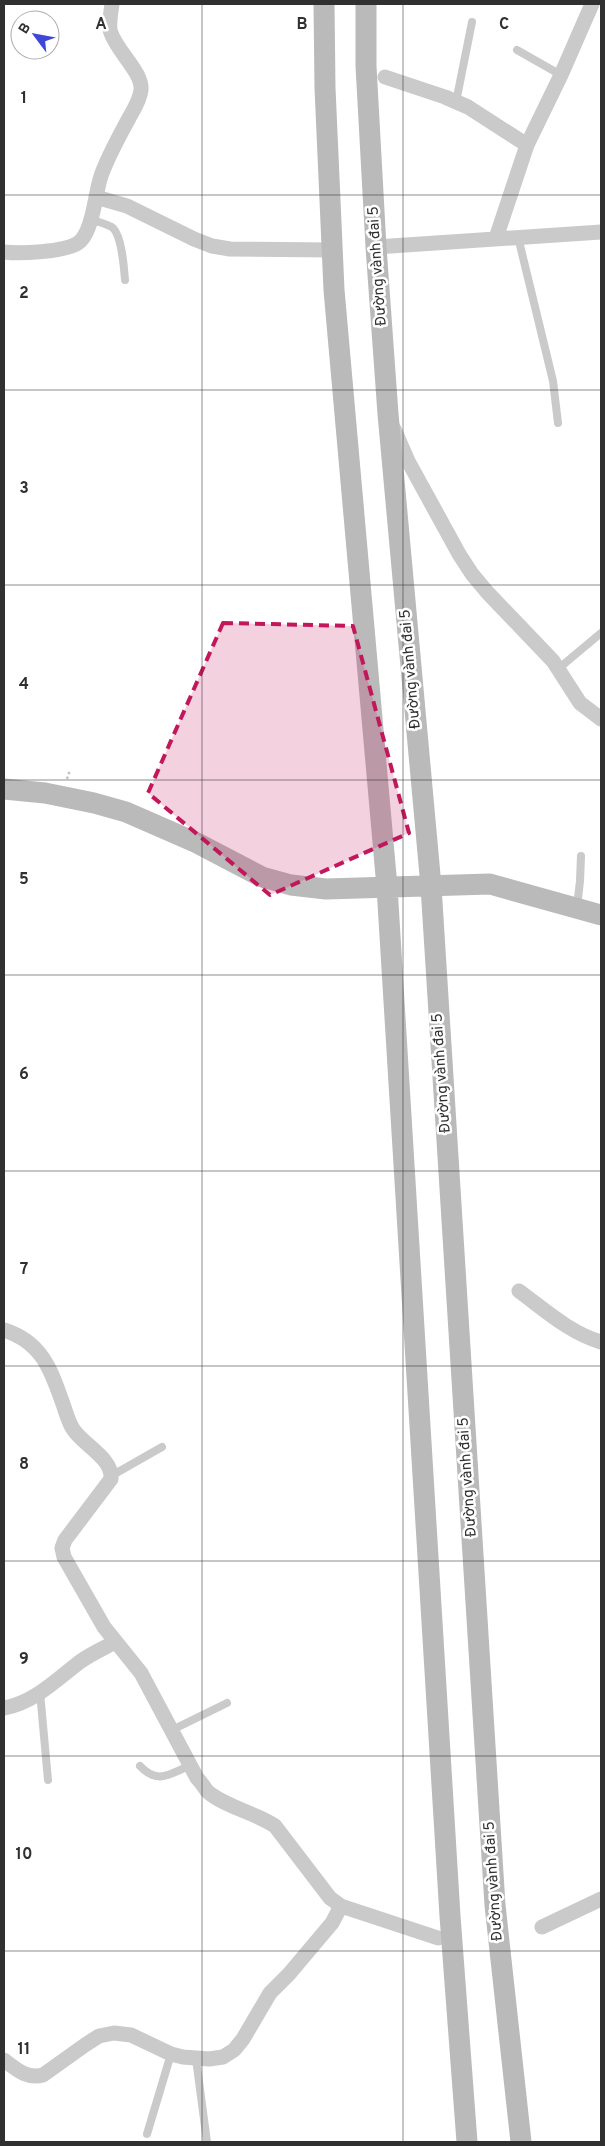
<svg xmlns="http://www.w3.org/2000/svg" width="605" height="2146" viewBox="0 0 605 2146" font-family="Overpass,sans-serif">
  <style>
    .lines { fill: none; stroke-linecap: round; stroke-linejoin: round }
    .path { stroke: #c4c4c4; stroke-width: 2.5; stroke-dasharray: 2.5 2.5; stroke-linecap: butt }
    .lane { stroke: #cacaca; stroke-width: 8 }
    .street { stroke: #cacaca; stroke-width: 15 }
    .secondary { stroke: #bababa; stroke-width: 21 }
    .marked { fill: #c2185b; fill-opacity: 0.2; stroke: #c2185b; stroke-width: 4; stroke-dasharray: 10 6; stroke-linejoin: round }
    .grid { fill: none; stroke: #303030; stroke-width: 1; stroke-opacity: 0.55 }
    .labels { text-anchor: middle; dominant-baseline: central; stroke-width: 5; stroke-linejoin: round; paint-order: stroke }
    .street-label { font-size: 15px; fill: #303030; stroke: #fff }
    .grid-label { font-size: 16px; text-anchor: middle; font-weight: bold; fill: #303030; stroke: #fff; stroke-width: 5; stroke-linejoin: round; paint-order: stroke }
  </style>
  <rect width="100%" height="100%" fill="#fff"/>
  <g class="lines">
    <!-- path -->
    <path class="path" d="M67 779 70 770"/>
    <!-- lane -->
    <path class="lane" d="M517 50 561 75
      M456 102 472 22
      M90 219C97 222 108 224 113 228 122 237 124 268 125 280
      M518 237 553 381 558 423
      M558 669 601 633
      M577 907 580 881 581 856
      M111 1476 162 1447
      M40 1692 48 1780
      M172 1730 227 1703
      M140 1766C158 1785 169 1774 191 1765
      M196 2059 207 2142
      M147 2134 171 2054"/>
    <!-- street -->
    <path class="street" d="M385 77 445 97 468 107 527 145
      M96 197 127 206 194 239 212 246 230 249 332 250
      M496 238 527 145 561 75 592 4
      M376 247 601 232
      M4 252C20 254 64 252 78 243 93 233 95 193 101 176 108 156 119 137 129 118 134 109 140 100 141 90 143 72 115 50 110 30 109 21 111 12 112 4
      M394 429 408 461 459 554 472 574 487 592 553 661 580 703 601 719
      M519 1291C545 1310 570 1333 601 1342
      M4 1330C42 1342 51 1370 63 1404 66 1412 68 1421 73 1429 83 1445 113 1458 111 1479L65 1540 62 1548 64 1557 104 1627 141 1673 197 1778C201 1782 204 1787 207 1791 223 1806 256 1813 275 1826L330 1898 341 1906 438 1938
      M4 1708C34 1703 57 1679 81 1661 91 1654 104 1648 115 1642
      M542 1927 601 1899
      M4 2060C17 2070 27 2079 43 2075L85 2045 99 2036 114 2033 131 2035 171 2054 183 2057 209 2059 223 2057 234 2050 243 2039 270 1993 289 1974 332 1923 341 1906"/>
    <!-- secondary -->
    <path class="secondary" d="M324 4 325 88 334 290 387 887 450 1916 467 2142
      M366 4V66L376 247 388 414 431 886 495 1905 521 2142
      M4 789 45 793 94 803 126 812 197 843 262 877 291 885 326 889 490 884 601 915"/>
  </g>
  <!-- marked area -->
  <path class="marked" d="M223 623 353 626 409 833 270 895 148 793Z"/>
  <!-- grid -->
  <path class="grid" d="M202 4V2142M403 4V2142M4 195H601M4 390H601M4 585H601M4 780H601M4 975H601M4 1171H601M4 1366H601M4 1561H601M4 1756H601M4 1951H601"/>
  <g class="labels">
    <!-- street labels -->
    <g class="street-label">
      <text transform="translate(378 266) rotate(-94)">Đường vành đai 5</text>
      <text transform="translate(411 669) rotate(-95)">Đường vành đai 5</text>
      <text transform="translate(442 1073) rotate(-94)">Đường vành đai 5</text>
      <text transform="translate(468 1477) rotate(-94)">Đường vành đai 5</text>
      <text transform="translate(494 1881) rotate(-94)">Đường vành đai 5</text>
    </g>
  </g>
  <g class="grid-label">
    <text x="101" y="29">A</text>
    <text x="302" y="29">B</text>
    <text x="504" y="29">C</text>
    <text x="24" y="103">1</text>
    <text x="24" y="298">2</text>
    <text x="24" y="493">3</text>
    <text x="24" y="689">4</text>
    <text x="24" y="884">5</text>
    <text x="24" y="1079">6</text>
    <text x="24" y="1274">7</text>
    <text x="24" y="1469">8</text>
    <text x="24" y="1664">9</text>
    <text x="24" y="1859">10</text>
    <text x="24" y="2054">11</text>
  </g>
  <!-- border -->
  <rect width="605" height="2146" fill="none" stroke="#303030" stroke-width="10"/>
  <!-- north arrow -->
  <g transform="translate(35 35) rotate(302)"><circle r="24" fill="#ffffff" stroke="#acacac"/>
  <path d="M0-4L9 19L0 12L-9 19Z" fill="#3f47da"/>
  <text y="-8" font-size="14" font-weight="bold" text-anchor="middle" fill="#303030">B</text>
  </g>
</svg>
